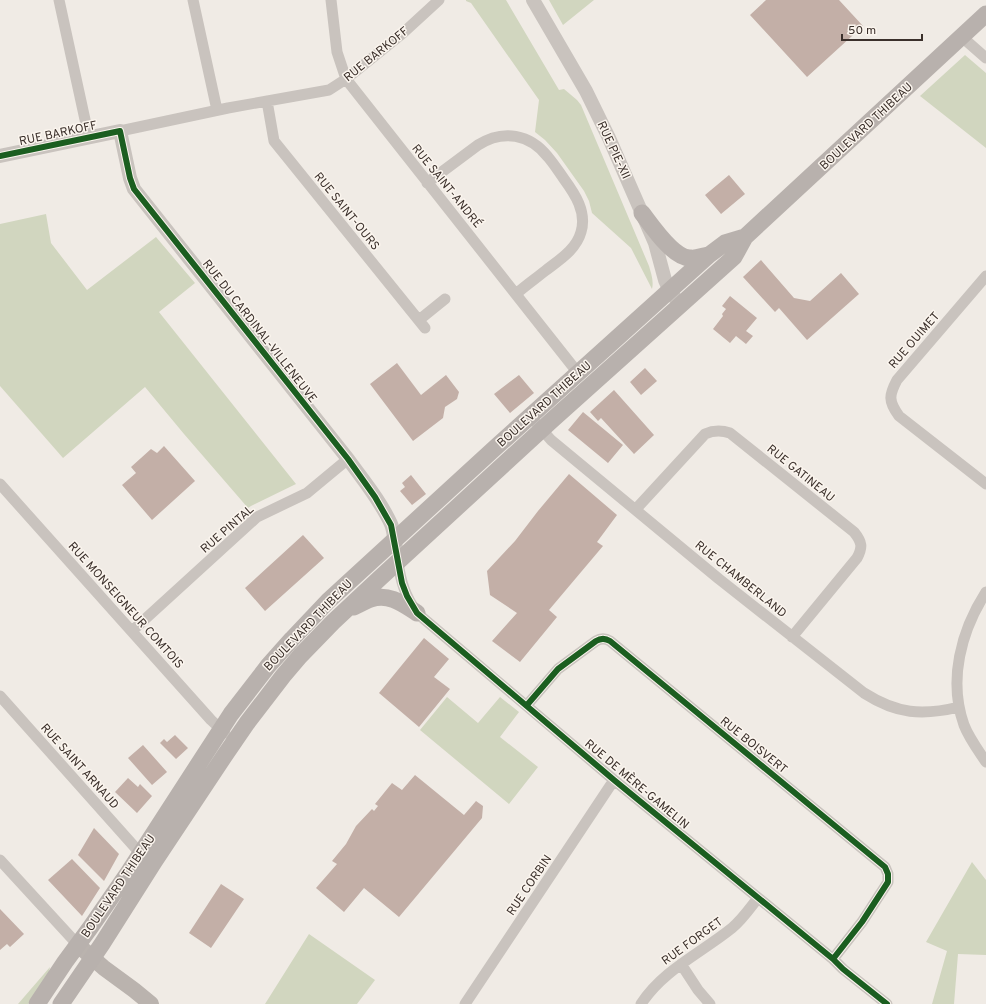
<svg xmlns="http://www.w3.org/2000/svg" width="986" height="1004" viewBox="0 0 986 1004" font-family="Overpass,sans-serif">
  <rect width="100%" height="100%" fill="#f0ebe5"/>
  <!-- green -->
  <path fill="#d1d6bf" d="M466 0H506L559 90 564 89 577 100 581 105 649 266C651 273 654 281 652 289L631 248 592 213 589 201 584 191 557 153 545 140 535 132 539 100 471 3 466 1Z
    M549 0H594L563 25Z
    M965 55 986 73V148L920 96Z
    M46 214 51 243 87 290 156 237 195 283 159 312 296 484 251 506 248 508 184 434 145 387 63 458 0 386V224Z
    M447 697 478 723 500 697 519 712 500 737 538 767 509 804 420 730Z
    M972 862 986 880V955L958 954 954 1004H932L947 951 926 942Z
    M309 934 375 980 357 1004H265Z
    M50 967 48 976 36 994 28 1004H18Z"/>
  <!-- building -->
  <path fill="#c3afa7" d="M766 0H839L863 26 807 77 750 15Z
    M729 175 745 194 721 214 705 195Z
    M761 260 794 298 810 301 841 273 859 294 807 340 779 308 775 312 743 277Z
    M730 296 757 318 746 331 753 336 746 344 736 336 730 343 713 329 723 316 722 314 726 309 722 306Z
    M397 363 421 395 446 375 459 392 457 399 445 407 443 418 413 441 370 384Z
    M645 368 657 381 641 395 630 382Z
    M519 375 534 393 510 413 494 394Z
    M614 390 654 435 634 454 601 418 598 421 590 412Z
    M583 412 623 445 608 463 568 430Z
    M164 446 195 481 152 520 122 485 136 473 131 467 151 449 157 453Z
    M569 474 617 515 597 542 603 546 549 610 557 617 520 662 492 641 517 613 490 595 487 571 515 541 538 511Z
    M411 475 426 494 412 505 400 491 405 487 402 483Z
    M303 535 324 558 265 611 245 588Z
    M424 638 449 659 434 677 450 689 419 727 379 693Z
    M175 735 188 748 176 759 160 743 164 739 167 742Z
    M143 745 167 772 152 785 128 758Z
    M415 775 464 815 476 801 483 806 482 818 399 917 364 888 344 912 316 888 337 864 332 861 346 844 356 826 372 809 374 811 378 806 375 804 392 783 402 790Z
    M128 778 138 787 140 784 152 796 137 813 115 792Z
    M94 828 119 854 104 881 78 855Z
    M72 859 100 888 82 916 48 880Z
    M221 884 244 899 211 948 189 933Z
    M0 909 24 934 10 947 7 944 0 950Z"/>
  <g fill="none" stroke-linecap="round" stroke-linejoin="round">
    <!-- minor -->
    <path stroke="#c9c3be" stroke-width="11" d="M59 0 89 138
      M193 0 217 110
      M331 0 337 52 346 79 578 373
      M962 37 986 58
      M267 101 274 141 425 328
      M120 131 228 108 329 90 346 79 403 33 439 0
      M427 183 478 145C503 129 530 134 548 157 554 164 559 172 564 179 575 194 587 212 581 232 576 250 559 260 545 271 535 279 525 286 516 294
      M986 276 897 380C889 395 888 401 899 416L986 484
      M419 320 445 299
      M537 424 551 440 719 579 864 693C897 714 922 716 959 707
      M0 484 211 720 225 733
      M636 509 705 434C714 430 721 430 730 433L854 532C862 542 863 547 857 558L792 637
      M398 562C401 583 405 595 417 613L614 780 833 959 843 969 887 1004
      M986 592C961 631 948 680 964 725 969 738 978 750 986 762
      M132 631 257 517 307 493 348 459
      M0 696 140 853
      M527 705 558 669 596 641C601 638 605 638 610 641L885 867 888 874V882L862 922 833 959
      M0 860 78 945
      M681 964 698 990 710 1004
      M465 1004 614 780
      M641 1004C663 970 701 953 732 928 742 920 750 908 758 898"/>
    <!-- tertiary -->
    <path stroke="#c9c3be" stroke-width="14" d="M533 0 586 91 609 138 655 243 665 280 670 291 675 298
      M0 156 120 131 130 178 134 189 348 459C363 480 380 500 391 524 394 531 394 540 396 548"/>
    <!-- secondary -->
    <path stroke="#bab3ae" stroke-width="16" d="M78 945 104 968 134 990 151 1004"/>
    <!-- primary -->
    <path stroke="#b8b1ad" stroke-width="17" d="M642 213C652 226 673 258 690 258 696 259 702 256 709 255
      M354 607C360 604 365 601 371 599 389 593 403 604 417 613
      M37 1004 65 962 90 928 128 873 231 714 268 666 292 639 328 601 496 447 709 255 725 243 745 237
      M61 1004 102 944 154 862 225 755 247 723 283 676 300 656 333 622 380 578 551 421 734 257 745 237 986 14"/>
    <defs>
      <path id="cycleway" d="M0 156 120 131 130 178 134 189 348 459 375 497 391 525 402 583 407 596 417 613 614 780 833 959 843 969 887 1004
        M527 705 558 669 596 641C601 638 605 638 610 641L885 867 888 874V882L862 922 833 959"/>
    </defs>
    <!-- cycleway casing -->
    <use href="#cycleway" stroke="#fbf5ee" stroke-width="8"/>
    <!-- cycleway -->
    <use href="#cycleway" stroke="#1b5e20" stroke-width="6"/>
  </g>
  <g text-anchor="middle" stroke-width="3" stroke-linejoin="round" paint-order="stroke">
    <!-- street labels -->
    <g font-size="12" fill="#3b302b" stroke="#fbf5ee">
      <text transform="translate(376 54) rotate(-39)" y="4">RUE BARKOFF</text>
      <text transform="translate(866 126) rotate(-43)" y="4">BOULEVARD THIBEAU</text>
      <text transform="translate(58 133) rotate(-12)" y="4">RUE BARKOFF</text>
      <text transform="translate(614 150) rotate(65)" y="4">RUE PIE-XII</text>
      <text transform="translate(447 186) rotate(51)" y="4">RUE SAINT-ANDRÉ</text>
      <text transform="translate(347 211) rotate(51)" y="4">RUE SAINT-OURS</text>
      <text transform="translate(260 331) rotate(52)" y="4">RUE DU CARDINAL-VILLENEUVE</text>
      <text transform="translate(914 340) rotate(-49)" y="4">RUE OUIMET</text>
      <text transform="translate(544 404) rotate(-42)" y="4">BOULEVARD THIBEAU</text>
      <text transform="translate(801 473) rotate(39)" y="4">RUE GATINEAU</text>
      <text transform="translate(227 529) rotate(-41)" y="4">RUE PINTAL</text>
      <text transform="translate(741 579) rotate(39)" y="4">RUE CHAMBERLAND</text>
      <text transform="translate(126 605) rotate(48)" y="4">RUE MONSEIGNEUR COMTOIS</text>
      <text transform="translate(308 625) rotate(-46)" y="4">BOULEVARD THIBEAU</text>
      <text transform="translate(754 745) rotate(39)" y="4">RUE BOISVERT</text>
      <text transform="translate(80 766) rotate(48)" y="4">RUE SAINT ARNAUD</text>
      <text transform="translate(637 784) rotate(40)" y="4">RUE DE MÈRE-GAMELIN</text>
      <text transform="translate(529 885) rotate(-56)" y="4">RUE CORBIN</text>
      <text transform="translate(118 886) rotate(-56)" y="4">BOULEVARD THIBEAU</text>
      <text transform="translate(692 941) rotate(-36)" y="4">RUE FORGET</text>
    </g>
  </g>
  <!-- scale -->
  <path d="M842 34v6h80v-6" fill="none" stroke="#3b302b" stroke-width="2"/>
  <text x="848" y="34" font-size="12" fill="#3b302b" stroke="#fbf5ee" stroke-width="3" paint-order="stroke">50 m</text>
</svg>
